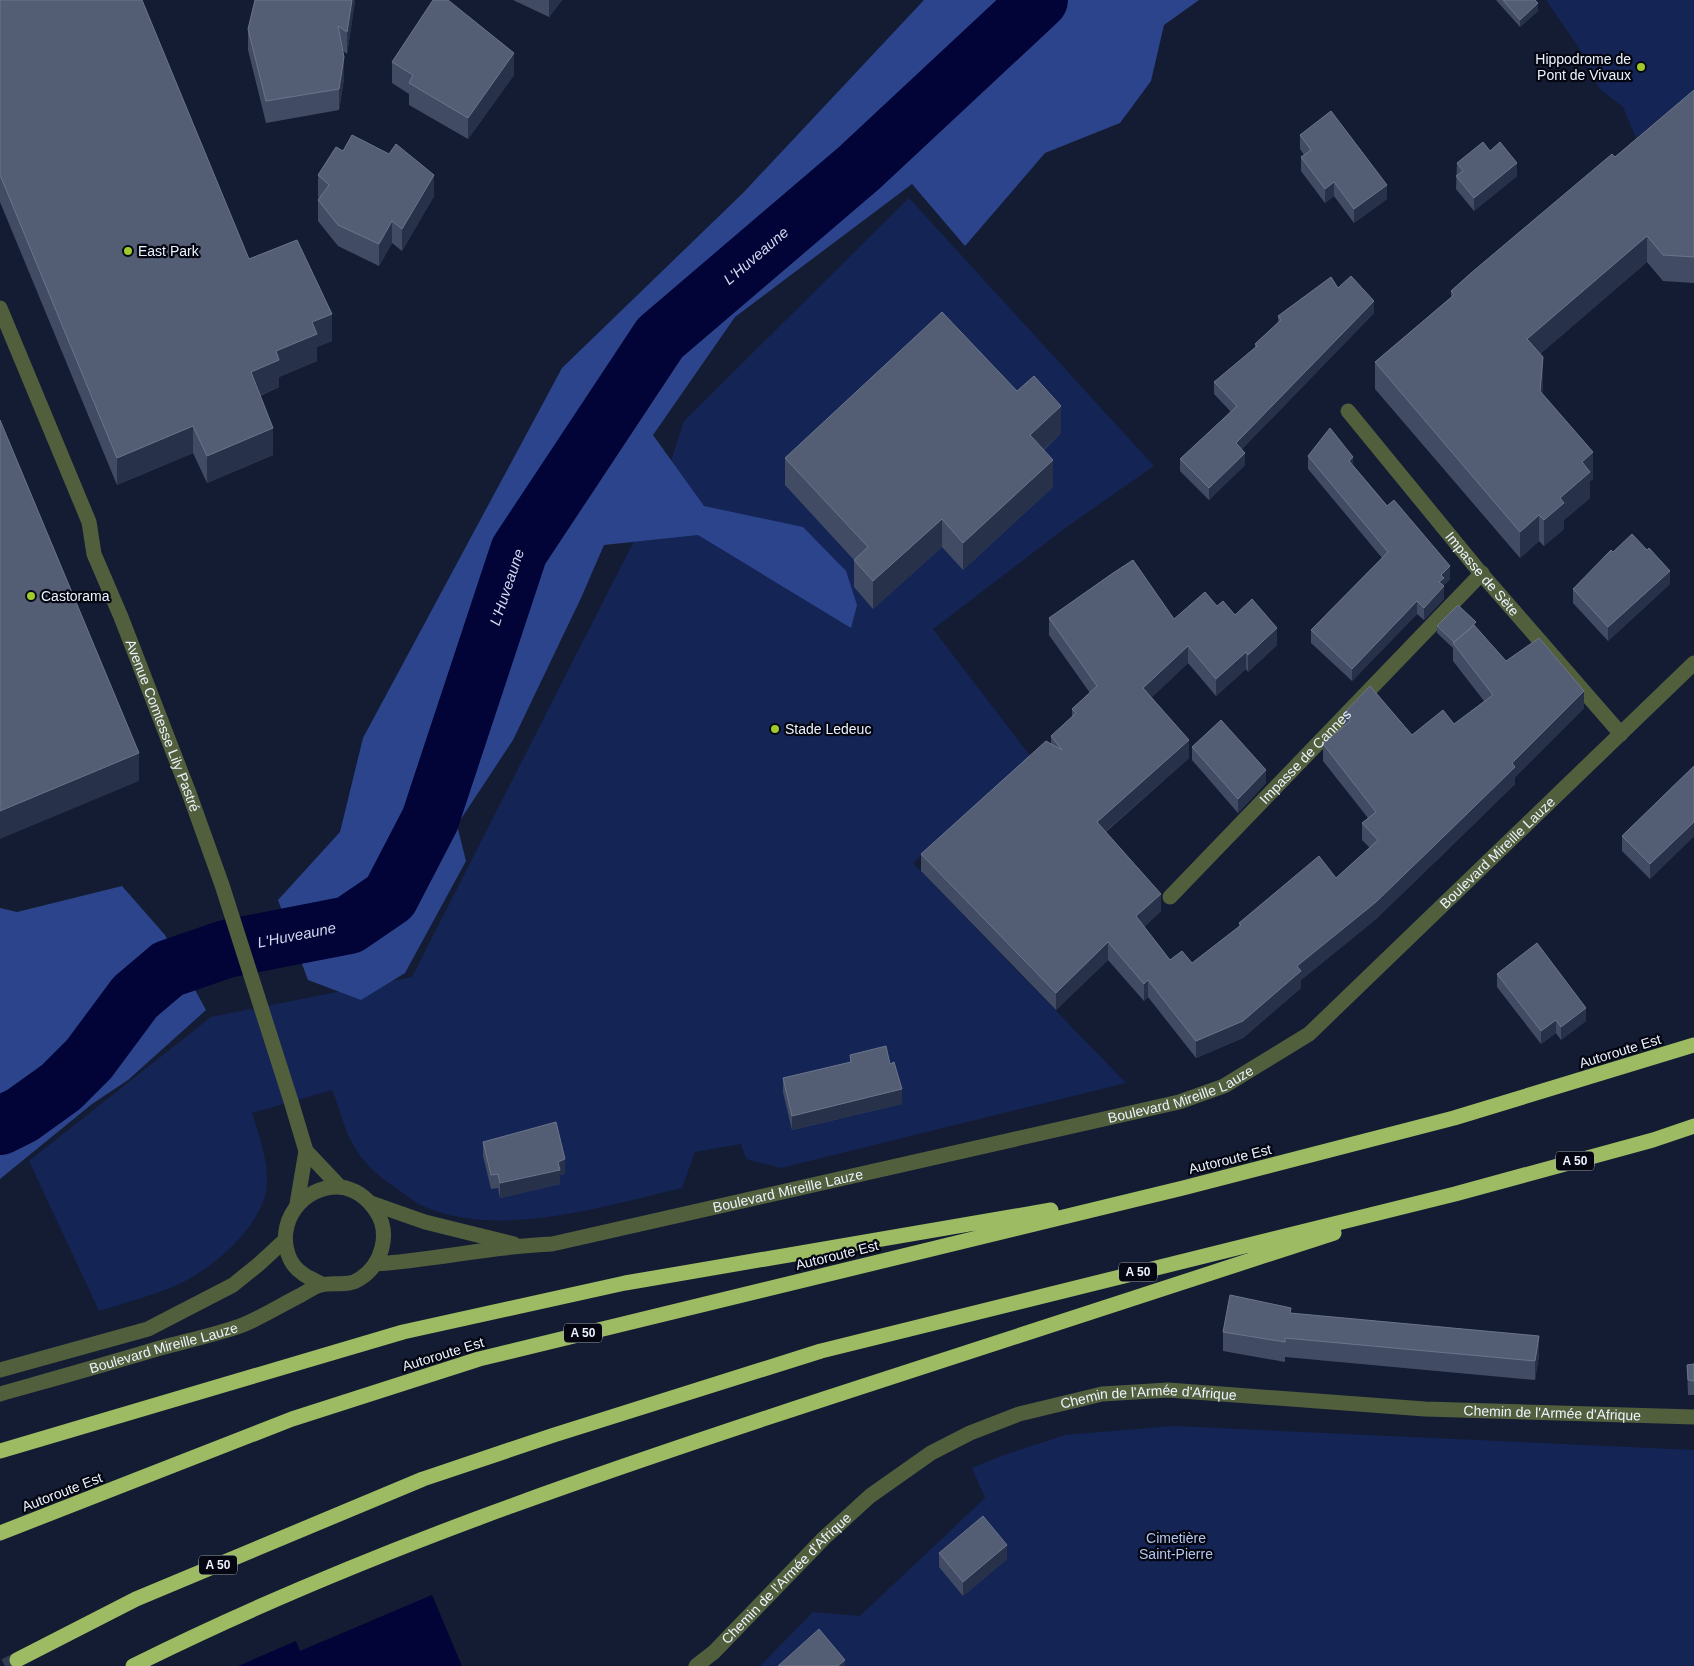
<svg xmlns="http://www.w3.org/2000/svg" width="1694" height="1666" viewBox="0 0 1694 1666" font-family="Helvetica,sans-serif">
  <rect width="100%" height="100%" fill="#141c33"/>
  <!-- green -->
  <path fill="#142455" d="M1546 0H1694V90L1636 138 1623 107 1600 89 1577 45Z
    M909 198 1154 466 1068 526 933 629 1031 757 913 863 1126 1083 781 1168 746 1159 741 1144 695 1152 682 1188C605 1206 501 1239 425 1207 415 1203 405 1194 396 1188 379 1177 364 1164 354 1146 343 1128 340 1108 332 1090L252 1113C260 1138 273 1173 264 1199 252 1235 209 1271 175 1286 151 1296 124 1303 99 1311L29 1161 211 1017 412 977 664 482 684 421Z
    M1174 1426 1694 1450V1666H760L813 1612 860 1616 985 1498 972 1468 1001 1456 1065 1435Z"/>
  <!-- forest -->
  <path fill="#2c448b" d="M924 0H1199L1164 25 1151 81 1120 123 1045 153 965 246 912 184 735 317 653 435 704 506 803 527 846 571 857 605 851 628 698 535 604 545 581 598 513 740 457 825 466 861 405 973 361 1000 308 980 278 900 340 832 363 738 562 368 743 193Z
    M122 886 165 935 206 1010 128 1080 92 1104 0 1179V908L17 912Z"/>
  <!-- water -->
  <path fill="#020336" d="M432 1595 462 1666H238L296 1641 300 1651Z"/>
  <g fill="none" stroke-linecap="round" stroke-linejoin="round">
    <!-- river -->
    <path stroke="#020336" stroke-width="58" id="s1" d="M0 1126 22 1115 61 1087 89 1059 135 997 168 969 226 949 349 925 390 897 430 820 519 551 660 338 859 168 1039 0"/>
    <!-- highway-tunnel -->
    <path stroke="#343c51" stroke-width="15" stroke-dasharray="15 8" stroke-linecap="butt" d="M5 1666 17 1660"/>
    <!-- minor -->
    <g stroke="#525f3d" stroke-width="15">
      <path id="s2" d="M0 308 89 522 94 554 121 617 189 793 222 885 291 1101 306 1151 297 1204"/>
      <path id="s3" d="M1348 411 1479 571 1621 734"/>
      <path id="s4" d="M1170 897 1482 573"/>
      <path d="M306 1151 340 1187"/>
      <path d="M371 1203 425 1222 514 1244"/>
      <path id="s5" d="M375 1264C435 1260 493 1246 552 1244L1179 1102 1224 1086 1309 1034 1694 663"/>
      <path d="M0 1370 148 1329 233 1285 259 1264 285 1240"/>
      <path id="s6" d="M0 1394C53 1379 107 1364 160 1348 186 1341 214 1335 240 1326 261 1318 281 1305 301 1295 307 1292 314 1286 321 1285 335 1281 347 1288 361 1278 382 1264 391 1233 376 1211 368 1199 356 1189 340 1187 302 1185 274 1224 290 1259 296 1272 309 1278 322 1284"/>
      <path id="s7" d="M696 1666 714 1652 824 1538 870 1496 931 1453 970 1433 1019 1414 1102 1394 1168 1390 1425 1409 1694 1417"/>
    </g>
    <!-- highway -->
    <path stroke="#9dbb62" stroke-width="15" d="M0 1451 403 1332 625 1283 1051 1210
      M0 1533 292 1419 479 1359 1183 1188 1454 1118 1694 1045
      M17 1660 136 1599 423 1479 554 1435 821 1351 1455 1194 1653 1140 1694 1126
      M133 1666C355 1555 592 1475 827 1398 996 1343 1165 1288 1334 1233"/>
  </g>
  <!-- wall -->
  <path fill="#414c64" d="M0 0 249 259 332 341 317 347V361L279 377V387L260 396 273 455 207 483 193 453 117 485 0 202Z
    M355 0 347 54 342 50 344 79 339 110 266 123 248 50V29Z
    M513 0H562L549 17Z
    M1496 0H1535L1538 11 1520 27Z
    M392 62 514 75 468 139 409 105V94L392 83Z
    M1694 90V283L1663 281 1647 262 1540 354 1543 384 1542 393 1593 479 1590 481V498L1564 520V529L1544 546 1539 541 1520 558 1375 389V362L1451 297V291L1615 157Z
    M1300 135 1387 199 1354 223 1334 196 1325 203 1301 171V157L1304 155 1300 149Z
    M343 151 434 196 402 251 392 243 379 266 338 246 318 221V200L319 198 318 197V175Z
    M1490 151 1517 176 1474 211 1456 189 1457 163Z
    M1338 288 1374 313 1241 450 1245 465 1209 500 1180 471V459L1231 412 1214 394V382L1255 348V344L1278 322V316Z
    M1017 391 1061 433 1044 450 1053 487 963 570 942 547 873 609 854 587V560L785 485V458Z
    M1308 456 1353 465 1450 579 1444 585V599L1424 620 1417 614 1352 681 1311 643V630L1382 558 1308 469Z
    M1613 552 1670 584 1608 641 1573 603V589Z
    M1217 606 1235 615 1277 645 1248 672 1246 669 1216 696 1188 663 1151 698 1189 758 1106 832 1161 911 1144 927 1170 960 1192 963 1239 927V923L1336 878 1370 848 1362 840V823L1368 818 1323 761V744L1344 727V713L1412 735 1454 724 1484 701 1453 661V648L1437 633V626L1476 628 1506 661 1584 708 1515 777V784L1437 860 1376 919 1301 980V988L1243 1038 1196 1058 1148 997 1144 1001 1108 960 1056 1010 921 871V854L1051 744V736L1072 717V709L1090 693 1049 635V618L1174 619Z
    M1192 747 1266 783 1238 813 1192 760Z
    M1694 766V836L1650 879 1622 851V836Z
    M1497 974 1586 1021 1561 1040 1556 1033 1541 1044 1497 987Z
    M850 1055 902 1104 792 1130 783 1092V1078L850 1062Z
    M483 1142 565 1174 560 1175V1184L500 1198 498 1188 491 1189 483 1156Z
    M1291 1313 1539 1355 1535 1380 1285 1357V1362L1223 1351V1332Z
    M1694 1364V1395H1688L1687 1365Z
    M939 1553 1007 1559 963 1596 939 1567Z"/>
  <!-- shaded-wall -->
  <path fill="#273149" d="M352 0H355V3L347 54V32Z
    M549 0H562L549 17Z
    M1538 3V11L1520 27V20Z
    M514 53V75L468 139V118Z
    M344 57V79L339 110V89Z
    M1517 163V176L1474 211V198Z
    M434 175V196L402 251V229Z
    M1334 182V196L1325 203V189Z
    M1387 185V199L1354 223V209Z
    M392 221V243L379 266V244Z
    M1647 236V262L1527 365V339Z
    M1374 301V313L1236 455V443Z
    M332 314V341L317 347V361L279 377V387L251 399V372L312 322Z
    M1543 357V384L1540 417V391Z
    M1061 406V433L1030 462V435Z
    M193 426V453L117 485V458Z
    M273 428V455L207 483V456Z
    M1593 452V479L1590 481V498L1564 520V529L1544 546V520L1560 498 1582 462Z
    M1245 453V465L1209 500V488Z
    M1353 457V469L1349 461Z
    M1053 460V487L963 570V543Z
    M1539 515V541L1520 558V532Z
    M942 519V547L873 609V581Z
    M1450 566V579L1444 585V599L1424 620V608L1439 582 1441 575Z
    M1670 571V584L1608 641V627Z
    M1417 601V614L1352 681V669Z
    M1277 628V645L1248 672V655Z
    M1188 646V663L1143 706V688Z
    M1246 652V669L1216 696V679Z
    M1584 691V708L1515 777V784L1376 919 1301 980V988L1243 1038 1196 1058V1041L1512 763Z
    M1189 740V758L1097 839V822Z
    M139 753V781L0 839V811Z
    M1266 770V783L1238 813V799Z
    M1694 822V836L1650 879V864Z
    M1161 894V911L1136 934V916Z
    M1108 942V960L1056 1010V993Z
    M1148 980V997L1144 1001V984Z
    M1586 1008V1021L1561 1040V1027Z
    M1556 1020V1033L1541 1044V1031Z
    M902 1089V1104L792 1130V1116Z
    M565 1159V1174L560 1175V1184L500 1198V1183Z
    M1539 1336V1355L1535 1380V1361Z
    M1007 1545V1559L963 1596V1582Z
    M845 1660V1666H838Z"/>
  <!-- building -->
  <path fill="#535d74" stroke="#6b758a" d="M0 0H142L249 259 297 240 332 314 312 322 317 334 276 351 279 360 251 372 273 428 207 456 193 426 117 458 0 175Z
    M255 0H352L347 32 338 26 344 57 339 89 266 101 248 29Z
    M433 0H448L514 53 468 118 409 83 413 75 392 62Z
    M1503 0H1535L1538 3 1520 20Z
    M1694 90V257L1663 255 1647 236 1527 339 1543 357 1540 391 1593 452 1582 462 1590 472 1560 498 1564 503 1544 520 1539 515 1520 532 1375 362 1454 295 1451 291 1471 273 1612 154 1615 157Z
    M1331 111 1387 185 1354 209 1334 182 1325 189 1301 157 1311 150 1300 135Z
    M352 135 389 154 396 144 434 175 402 229 392 221 379 244 338 225 318 200 329 185 318 175 336 147 343 151Z
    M1483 142 1490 151 1500 142 1517 163 1474 198 1456 176 1463 171 1457 163Z
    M1351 276 1374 301 1236 443 1245 453 1209 488 1180 459 1237 406 1214 382 1257 346 1255 344 1281 320 1278 316 1331 277 1338 288Z
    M942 312 1017 391 1034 376 1061 406 1030 435 1053 460 963 543 942 519 873 581 854 560 868 547 785 458Z
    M0 420 139 753 0 811Z
    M1330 428 1353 457 1349 461 1387 506 1394 500 1450 566 1441 575 1444 578 1439 582 1444 586 1424 608 1417 601 1352 669 1311 630 1388 552 1308 456Z
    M1632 534 1647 550 1649 548 1670 571 1608 627 1573 589 1611 550 1613 552Z
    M1133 560 1174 619 1205 592 1217 606 1223 601 1235 615 1252 599 1277 628 1248 655 1246 652 1216 679 1188 646 1143 688 1189 740 1097 822 1161 894 1136 916 1170 960 1182 951 1192 963 1241 925 1239 923 1319 856 1336 878 1378 840 1362 823 1376 812 1323 744 1350 721 1344 713 1370 686 1412 735 1443 710 1454 724 1493 695 1453 643 1474 625 1506 661 1539 638 1584 691 1512 763 1515 767 1437 843 1376 902 1297 966 1301 971 1243 1021 1196 1041 1148 980 1144 984 1108 942 1056 993 921 854 1046 741 1062 750 1051 736 1076 713 1072 709 1097 686 1049 618 1113 573Z
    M1458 605 1476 622 1470 629 1454 642 1437 626Z
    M1221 720 1266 770 1238 799 1192 747Z
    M1694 766V822L1650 864 1622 836Z
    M1537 943 1586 1008 1561 1027 1556 1020 1541 1031 1497 974Z
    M886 1046 890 1064 894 1062 902 1089 792 1116 783 1078 851 1062 850 1055Z
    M556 1122 565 1159 558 1162 560 1170 500 1183 498 1174 491 1175 483 1142Z
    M1230 1295 1291 1308 1290 1313 1539 1336 1535 1361 1285 1338V1342L1223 1332Z
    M1694 1364V1381L1688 1380 1687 1365Z
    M983 1516 1007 1545 963 1582 939 1553Z
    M819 1629 845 1660 838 1666H778Z"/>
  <!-- markers -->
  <g fill="#9eca2e" stroke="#040711" stroke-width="2">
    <circle cx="1641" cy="67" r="5"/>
    <circle cx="128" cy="251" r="5"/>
    <circle cx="31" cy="596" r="5"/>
    <circle cx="775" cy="729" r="5"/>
  </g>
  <g text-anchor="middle" stroke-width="4.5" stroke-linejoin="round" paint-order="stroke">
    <!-- shield labels -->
    <g fill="#040711" stroke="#a6acb7" stroke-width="1">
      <rect x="1556" y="1151.5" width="38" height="19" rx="4"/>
      <rect x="1119" y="1262.5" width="38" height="19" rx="4"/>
      <rect x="564" y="1323.5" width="38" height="19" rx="4"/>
      <rect x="199" y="1555.5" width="38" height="19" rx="4"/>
    </g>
    <g font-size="12" font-weight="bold" fill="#ecf2fe">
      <text x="1575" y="1165">A 50</text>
      <text x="1138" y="1276">A 50</text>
      <text x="583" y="1337">A 50</text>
      <text x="218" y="1569">A 50</text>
    </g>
    <!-- poi labels -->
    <g font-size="14" fill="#ecf2fe" stroke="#040711" text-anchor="start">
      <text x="1631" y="64" text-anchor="end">Hippodrome de<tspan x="1631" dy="16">Pont de Vivaux</tspan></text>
      <text x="138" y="256">East Park</text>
      <text x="41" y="601">Castorama</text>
      <text x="785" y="734">Stade Ledeuc</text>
    </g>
    <!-- street labels -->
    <g font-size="14" fill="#ecf2fe" stroke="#040711">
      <text dy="5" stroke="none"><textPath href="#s3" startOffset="211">Impasse de Sète</textPath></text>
      <text dy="5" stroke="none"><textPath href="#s2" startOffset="449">Avenue Comtesse Lily Pastré</textPath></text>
      <text dy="5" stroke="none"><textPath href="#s4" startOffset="195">Impasse de Cannes</textPath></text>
      <text dy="5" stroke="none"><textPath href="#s5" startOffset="1230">Boulevard Mireille Lauze</textPath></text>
      <text transform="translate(1620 1051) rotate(-17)" y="5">Autoroute Est</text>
      <text dy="5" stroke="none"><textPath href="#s5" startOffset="825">Boulevard Mireille Lauze</textPath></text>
      <text transform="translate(1230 1159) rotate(-14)" y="5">Autoroute Est</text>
      <text dy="5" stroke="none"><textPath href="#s5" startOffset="420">Boulevard Mireille Lauze</textPath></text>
      <text transform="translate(837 1255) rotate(-14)" y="5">Autoroute Est</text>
      <text dy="5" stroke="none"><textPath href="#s6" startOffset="170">Boulevard Mireille Lauze</textPath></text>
      <text transform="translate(443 1354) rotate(-17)" y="5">Autoroute Est</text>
      <text dy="5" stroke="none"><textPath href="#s7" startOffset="546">Chemin de l'Armée d'Afrique</textPath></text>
      <text dy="5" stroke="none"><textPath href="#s7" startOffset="951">Chemin de l'Armée d'Afrique</textPath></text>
      <text transform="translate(62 1492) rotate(-21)" y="5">Autoroute Est</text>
      <text dy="5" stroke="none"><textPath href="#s7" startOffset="126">Chemin de l'Armée d'Afrique</textPath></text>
    </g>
    <!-- park labels -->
    <g font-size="14" fill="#b5c6ef" stroke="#040711">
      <text x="1176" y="1543">Cimetière<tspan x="1176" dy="16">Saint-Pierre</tspan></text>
    </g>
    <!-- water labels -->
    <g font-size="15" font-style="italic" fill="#cfd8ed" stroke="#040711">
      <text dy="5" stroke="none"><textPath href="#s1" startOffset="1221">L'Huveaune</textPath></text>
      <text dy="5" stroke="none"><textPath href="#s1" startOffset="801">L'Huveaune</textPath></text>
      <text dy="5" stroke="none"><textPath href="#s1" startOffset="366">L'Huveaune</textPath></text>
    </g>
  </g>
</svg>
